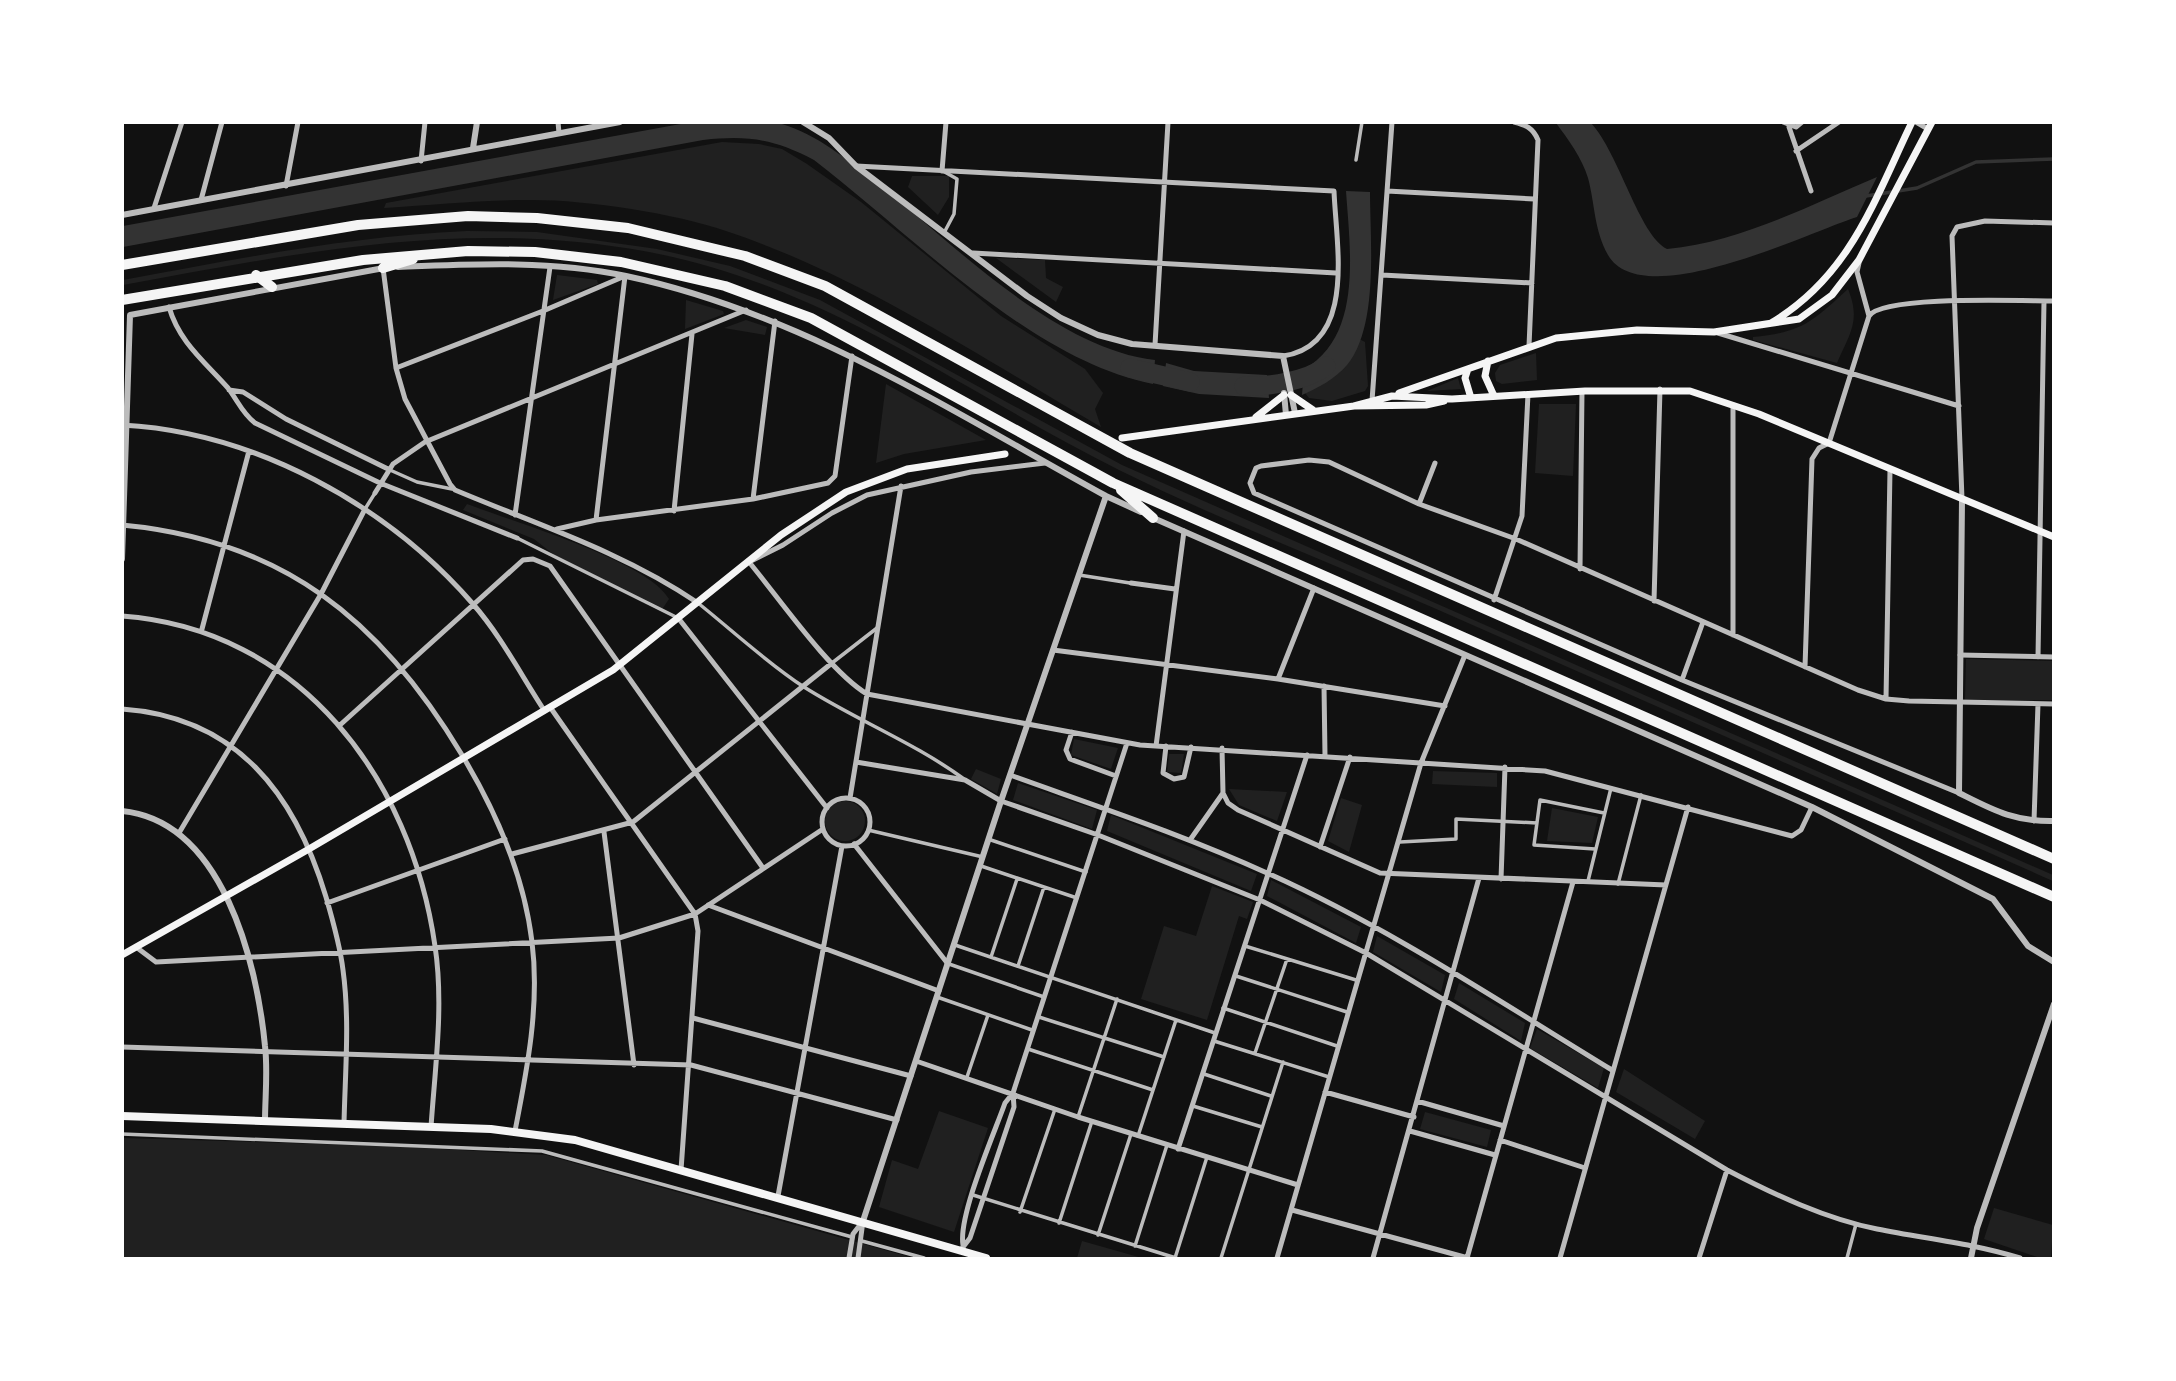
<svg xmlns="http://www.w3.org/2000/svg" width="2176" height="1381" viewBox="0 0 2176 1381" font-family="Rubik,sans-serif">
  <rect width="100%" height="100%" fill="#111"/>
  <!-- green -->
  <path fill="#202020" d="M722 142 759 144 782 149 807 164 861 202 1001 316 1085 369 1103 393 1095 409 1101 427C980 357 859 275 726 231 674 213 582 199 527 200 480 200 432 205 384 208L386 203Z
    M912 176H949V197L938 215 908 187Z
    M467 231 537 232 657 249 730 266 820 300 1122 465 2053 875V881C1847 790 1640 699 1434 608 1329 562 1222 521 1119 470 963 392 825 285 649 252 464 218 304 252 123 285V280C237 259 351 236 467 231Z
    M996 258 1045 260 1046 278 1063 287 1056 302Z
    M557 275 597 280 598 284 553 300Z
    M1848 289C1861 321 1850 333 1837 363L1753 340V337C1803 332 1812 322 1848 289Z
    M686 300 723 311 724 314 685 329Z
    M746 320 767 327 765 335 724 328Z
    M1359 339 1365 342 1368 386 1365 391 1332 401 1309 398 1305 393C1327 382 1351 363 1359 339Z
    M1536 353 1537 380 1502 384 1496 381 1495 373 1500 365Z
    M1458 378 1461 389 1427 391Z
    M886 384 986 440 904 454 876 463Z
    M1539 404H1576L1573 476 1535 473Z
    M467 504C511 521 648 561 669 599L661 611 558 558 534 539 463 510Z
    M1966 659 2053 661V700H1965Z
    M1074 739 1118 748 1111 769 1071 755Z
    M1169 754H1184L1181 773 1167 772Z
    M976 769 1001 779 997 794 971 779Z
    M1433 771 1497 773V787L1432 784Z
    M1018 783 1097 810 1092 829 1013 800Z
    M1229 789 1287 792 1277 821 1239 805Z
    M1341 798 1362 805 1349 852 1328 841Z
    M825 821a20 20 0 1 1 40 0a20 20 0 1 1-40 0Z
    M1552 808 1598 817 1592 843 1547 841Z
    M1111 815 1257 874 1251 891 1107 831Z
    M1271 880 1361 927 1356 943 1267 896Z
    M1212 886 1253 902 1247 919 1239 916 1207 1020 1141 999 1164 926 1196 936Z
    M1377 936 1445 975 1441 992 1373 952Z
    M1459 983 1525 1023 1521 1041 1454 999Z
    M1537 1029 1604 1068 1598 1088 1530 1048Z
    M1624 1069 1705 1121 1695 1139 1616 1092Z
    M939 1111 988 1128 954 1232 879 1207 892 1160 918 1169Z
    M1425 1112 1491 1130 1487 1147 1420 1129Z
    M123 1138 389 1146 546 1155 913 1258H123Z
    M1994 1208 2053 1225 2051 1258H2040L1984 1239Z
    M1082 1241 1142 1258H1077Z"/>
  <!-- water -->
  <path fill="#333" d="M686 123C707 121 763 118 782 124 818 135 846 159 876 182 954 244 1054 348 1155 360L1153 384C1031 360 912 235 814 160 774 139 748 135 703 140L123 247V226Z
    M1556 123H1591C1619 153 1639 235 1667 249 1741 242 1810 205 1877 177L1857 217C1807 233 1642 314 1608 255 1594 230 1595 204 1588 178 1582 158 1568 139 1556 123Z
    M1346 191 1370 192C1370 240 1379 326 1347 365 1335 379 1318 388 1302 395L1304 369C1363 336 1350 250 1346 191Z
    M1166 363 1194 371 1267 375 1269 398 1199 394 1163 386Z"/>
  <g fill="none" stroke-linecap="round" stroke-linejoin="round">
    <!-- stream -->
    <path stroke="#333" stroke-width="3.5" d="M1866 196 1917 188 1976 162 2054 159"/>
    <!-- river -->
    <path stroke="#333" stroke-width="19" d="M1130 368 1190 382
      M1244 386C1267 387 1308 381 1326 366"/>
    <!-- pedestrian -->
    <path stroke="#bcbcbc" stroke-width="3.5" d="M1356 160 1362 122
      M943 171 957 179 954 214 945 231
      M390 470 417 482 452 489
      M365 509 375 493
      M517 538 678 618
      M1079 575 1130 583
      M698 603C733 631 767 663 804 687 856 720 915 743 964 779
      M832 663 877 628
      M868 830 983 857
      M988 839 1086 872
      M1400 842 1456 839V819L1537 823
      M1595 849 1534 845 1540 800 1604 813
      M981 866 1077 898
      M1588 881 1611 788
      M1618 884 1641 795
      M955 945 1215 1033
      M1245 946 1356 980
      M991 957 1017 879
      M949 964 1044 997
      M1018 966 1044 887
      M1236 976 1347 1012
      M937 997 1032 1030
      M1223 1008 1337 1046
      M1039 1017 1164 1057
      M1214 1041 1329 1077
      M1028 1049 1153 1090
      M1255 1053 1287 959
      M1204 1074 1271 1096
      M967 1077 988 1015
      M1193 1106 1262 1127
      M1078 1117 1117 999
      M122 1134 542 1151 852 1237
      M1138 1136 1176 1020
      M973 1195 1176 1258
      M1020 1212 1055 1109
      M1059 1223 1092 1121
      M1098 1235 1131 1134
      M862 1241 924 1258
      M1135 1246 1167 1145
      M1175 1258 1207 1157
      M1221 1258 1283 1062
      M1847 1258 1856 1224"/>
    <!-- minor -->
    <path stroke="#bcbcbc" stroke-width="5" d="M558 122 559 133
      M1514 122C1526 125 1533 128 1538 140L1529 346
      M1783 122 1796 127 1802 122
      M1916 122 1928 129
      M1789 127 1811 191
      M1796 151 1839 122
      M421 161 425 122
      M856 166 1334 191C1336 245 1357 345 1283 356
      M942 171 946 122
      M286 186 298 122
      M1387 191 1534 199
      M201 200 222 122
      M154 208 182 122
      M973 253 1336 273
      M383 268 396 368 405 399 450 484 455 490C538 525 623 552 698 603
      M1382 275 1532 283
      M169 307C179 342 205 362 228 388 238 401 242 413 255 423L380 483 517 538
      M1869 316C1883 295 2023 301 2054 301
      M1718 333 1959 406
      M1155 345 1168 122
      M396 368 543 311 625 276
      M229 390 243 392 286 419 388 469
      M1372 401 1392 122
      M1733 405V635
      M122 425C255 432 387 505 473 604 501 636 521 675 544 710
      M1045 463 971 472 867 495 832 513 783 545 749 562C779 598 829 671 867 694L1140 745 1545 771 1792 836 1801 830 1812 807
      M375 493 393 464 425 442 746 310
      M753 499 775 321
      M1962 499 1952 236 1957 227 1985 221 2054 223
      M1419 504 1435 463
      M674 511 692 334
      M515 515 550 267
      M596 520 625 276
      M122 525C283 540 381 620 462 755 497 813 524 875 532 942 540 1005 527 1070 515 1131
      M557 529 596 520 753 499 828 483 835 476 852 356
      M1580 569 1582 391
      M1131 583 1175 589
      M1494 600 1522 516 1528 394
      M1654 601 1660 389
      M122 616C300 629 411 778 435 946 444 1005 435 1068 431 1127
      M679 619 827 808
      M202 629 249 451
      M1053 650 1278 679 1445 706
      M1960 655 2054 657
      M2038 657 2044 301
      M1805 667 1812 459 1819 448 1829 443 1869 316 1857 272 1859 263
      M1278 679 1314 588
      M1682 680 1703 622
      M1324 686 1325 756
      M1886 699 1890 470
      M550 707 695 914 698 931 681 1170
      M122 709C237 717 295 794 326 897 333 921 340 945 343 970 350 1021 345 1073 344 1124
      M340 725 523 560 533 559 550 566 763 868
      M1072 732 1066 750 1070 759 1116 776
      M1156 746 1184 531
      M1166 746 1163 773 1174 779 1184 777 1191 747
      M1222 748 1223 793
      M856 762 965 780 1001 801 1098 835 1260 900 1366 953 1727 1170C1773 1194 1826 1219 1877 1229 1927 1239 1971 1243 2020 1258
      M1010 775C1096 806 1184 835 1267 873 1388 927 1500 1002 1612 1070
      M1959 793 1682 680 1254 493 1250 483 1256 468 1261 466 1309 460 1329 462 1419 504 1516 539 1858 690 1886 699 1909 701 2054 704
      M850 798 901 486
      M822 822a24 24 0 1 1 48 0a24 24 0 1 1-48 0Z
      M2034 821 2038 704
      M604 832 634 1065
      M179 833 321 594 365 509
      M1190 840 1223 793 1228 803 1238 810 1380 873 1666 885
      M854 844 948 964
      M1320 847 1350 757
      M512 854 633 822 832 663
      M1501 879 1505 767
      M327 903 505 839
      M708 905 939 991
      M136 947 156 962 619 938 695 914 823 829
      M693 1018 911 1076
      M122 1047 691 1065 897 1120
      M916 1061 1078 1117 1298 1185
      M1325 1092 1414 1117
      M1417 1101 1504 1126
      M1410 1131 1495 1155
      M1500 1140 1585 1168
      M1178 1149 1307 755
      M778 1196 842 846
      M1292 1210 1468 1258
      M963 1245C958 1216 994 1134 1005 1103L1013 1093
      M960 1251 970 1238 1014 1107 1013 1093 1127 743
      M849 1258 853 1234 863 1221
      M858 1258 863 1221
      M1277 1258 1421 763 1465 655
      M1373 1258 1479 878
      M1467 1258 1573 882
      M1560 1258 1688 807
      M1699 1258 1727 1170"/>
    <!-- tertiary -->
    <path stroke="#bcbcbc" stroke-width="6" d="M803 122 829 138 856 166 1027 296 1061 318 1098 335 1132 344 1283 356 1295 413
      M473 148 477 122
      M122 215 620 122
      M398 267C473 264 551 260 626 276 801 313 951 411 1106 496L1141 512
      M1284 393 1286 415
      M1962 500 1959 793C1993 810 2014 822 2054 821
      M1151 517 1812 807 1993 899 2028 946 2054 962
      M122 559 130 315 384 268
      M122 811C223 821 257 963 265 1046 268 1071 265 1097 265 1122
      M863 1221 1001 801 1106 496
      M1971 1258 1977 1228 2054 1004"/>
    <!-- secondary -->
    <path stroke="#f5f5f5" stroke-width="7" d="M1771 323C1850 276 1874 201 1912 122
      M1488 361 1485 376 1494 396
      M1468 369 1465 378 1471 398
      M1399 393 1556 338 1637 330 1714 332 1799 319 1832 295 1859 260 1932 122
      M1291 395 1313 410
      M1354 406 1392 396 1452 399 1585 391H1690L1759 414 2054 537
      M1256 417 1284 395
      M1122 438 1354 406 1426 405 1444 401
      M122 955 309 849 613 670 781 535 846 492 907 469 1005 454"/>
    <!-- primary -->
    <path stroke="#f5f5f5" stroke-width="8" d="M122 1116 491 1129 575 1140 986 1258"/>
    <!-- motorway -->
    <path stroke="#f5f5f5" stroke-width="10" d="M122 265 358 225 468 216 537 218 628 228 745 256 825 286 1130 453 2054 859
      M383 268 413 259
      M256 275 272 287
      M122 300 363 260 468 251 535 252 621 262 725 286 811 318 1113 483 2054 897
      M1121 490 1153 518"/>
  </g>
  <!-- border -->
  <rect width="2176" height="1381" fill="none" stroke="#ffffff" stroke-width="248"/>
</svg>
